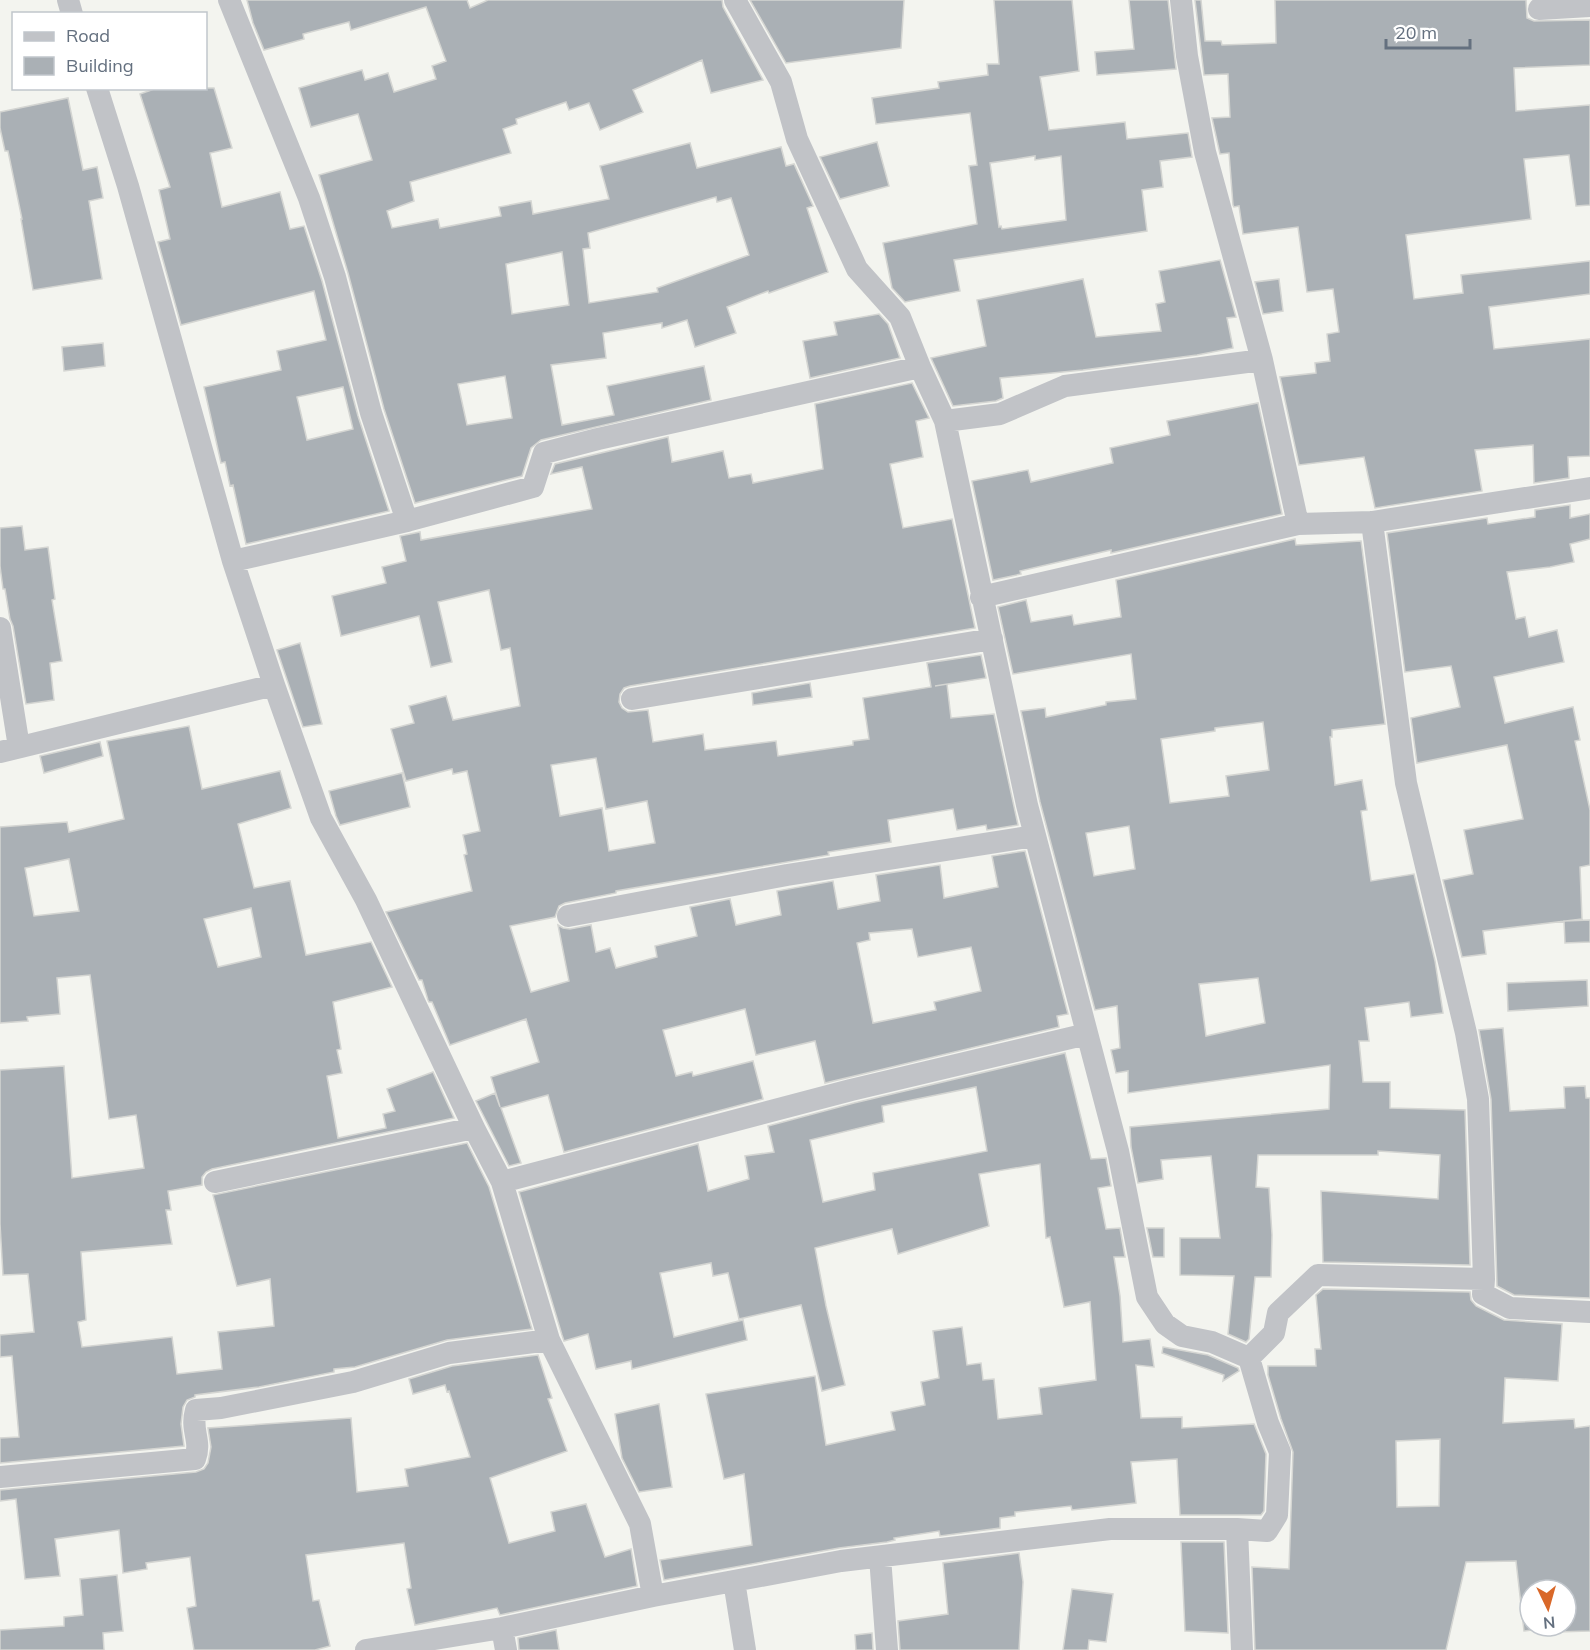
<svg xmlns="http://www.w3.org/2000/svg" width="1590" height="1650" viewBox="0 0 1590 1650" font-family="Mulish,sans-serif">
  <rect width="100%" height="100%" fill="#f3f4ef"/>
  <!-- building -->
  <path fill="#aab0b5" stroke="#d4d5d2" stroke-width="1.5" fill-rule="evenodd" d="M247 0H467L470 8 488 0H722L723 7 763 80 711 93 702 60 633 90 643 112 600 130 589 103 569 110 566 102 516 119 517 124 503 129 511 153 410 182 414 201 387 211 392 228 438 219 440 228 501 216 499 207 531 201 533 214 609 199 600 166 690 143 697 168 781 147 786 166 794 164 813 206 807 208 828 272 769 293 768 291 727 307 736 333 695 347 687 320 662 328V323L603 333 606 358 551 365 562 425 614 415 607 386 704 366 711 400 541 440 531 448 522 476 415 503 384 409 348 273 319 175 372 160 358 114 311 127 299 88 362 70 365 80 388 73 394 92 436 79 432 66 446 61 426 7 351 30 349 22 303 34 304 39 264 50 253 23ZM716 197 717 202 731 198 749 255 657 288 658 292 589 303 583 249 590 248 588 233ZM562 252 569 305 512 314 506 264ZM505 376 512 418 467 425 458 384Z
    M750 0H904L901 48 786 63Z
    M994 0H1072L1079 71 1040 77 1049 130 1125 122 1127 139 1188 133 1192 157 1160 161 1163 187 1142 190 1147 231 954 260 960 291 905 302 892 288 883 243 977 224 969 166 977 165 970 113 876 124 872 98 939 88 938 82 988 75 987 64H999ZM1035 156V160L1061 156 1066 220 1002 229 1001 226 999 227 990 163Z
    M1129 0H1168L1176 69 1097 75 1095 52 1134 49Z
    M1195 0H1201L1205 41H1221L1222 45 1276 43 1275 0H1526L1527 18 1534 21 1590 20V65L1514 68 1516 111 1590 105V205L1576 206 1569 155 1524 159 1531 219 1406 235 1414 299 1463 293 1461 275 1590 261V294L1489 307 1494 349 1590 339V456L1568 457 1569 478 1534 483 1533 445 1475 450 1482 491 1375 508 1364 457 1299 465 1280 377 1316 373 1315 363 1330 361 1327 334 1339 332 1333 289 1307 292 1298 227 1243 234 1239 206 1234 207 1233 205 1229 153 1220 154 1212 118 1230 117 1228 74 1204 75Z
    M157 88H214L232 148 210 153 222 207 280 192 290 229 304 226 322 281 358 416 389 511 246 544 233 485 230 486 225 462 221 463 204 387 281 370 277 351 326 340 314 291 181 325 158 242 170 239 159 190 170 187 140 94ZM343 387 353 429 307 440 297 397Z
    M68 98 83 170 97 167 103 198 89 201 102 279 33 290 21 219H22L8 151H5L0 128V112Z
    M877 142 889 186 840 199 820 157Z
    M1220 260 1236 317 1227 318 1233 348 1197 355 1083 370 1000 378 1003 398 996 401 953 406 931 358 986 346 977 300 1083 279 1096 337 1161 331 1156 304 1165 302 1159 271Z
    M1279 279 1283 311 1263 314 1255 282Z
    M879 314 888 324 900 358 810 378 803 341 837 335 834 322Z
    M103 343 105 366 64 371 62 347Z
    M912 383 929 418 916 421 923 457 890 464 903 528 952 519 975 628 630 686 624 688 620 694 619 702 622 708 628 712 648 710 653 742 703 734 705 750 776 741 778 756 853 745V741L869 739 863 698 931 687 927 663 981 655 986 678 935 686 947 684 951 718 994 714 1018 825 987 830 986 825 957 830 953 809 888 820 891 842 828 852 829 855 616 891V893L565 903 559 906 555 917 510 926 531 992 569 981 558 925 563 928 570 929 591 925 596 952 610 948 616 968 657 957 655 946 697 936 690 907 730 899 736 925 781 915 777 891 833 881 838 909 880 901 876 875 940 865 944 898 998 887 992 856 1025 851 1068 1014 1057 1016 1059 1027 825 1083 815 1041 756 1055 745 1009 663 1030 676 1076 692 1072 693 1076 753 1061 763 1099 564 1152 548 1095 501 1108 521 1163 509 1166 476 1101 495 1093 500 1107 491 1077 539 1062 526 1019 450 1045 432 1002H429L428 1000 422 980H419L386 912 472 891 464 855 467 854 463 835 480 831 467 771 453 774 452 769 406 781 391 729 414 723 409 706 446 696 453 720 520 706 510 648 501 650 489 590 438 602 452 662 431 667 419 616 341 636 332 596 386 583 382 567 406 561 400 536 420 532 421 540 592 509 582 467 551 474 555 464 668 437 672 462 723 451 729 478 751 474 753 483 823 469 815 404ZM596 758 606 809 647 801 655 843 609 851 602 808 560 816 551 765ZM912 929 918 957 971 947 981 991 934 1002 936 1010 873 1023 857 943 870 940 869 933Z
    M1258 403 1282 514 1111 553V550L1020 571 1021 574 993 580 972 481 1028 470 1031 482 1113 463 1110 448 1170 435 1167 421Z
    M1570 505V518L1590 514V539L1570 544 1574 562 1550 567 1507 572 1516 619 1525 617 1529 637 1557 630 1564 662 1494 677 1505 723 1573 707 1580 740 1575 741 1590 810V865L1580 867 1582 919 1483 931 1486 954 1462 957 1443 880 1473 874 1464 830 1523 819 1507 745 1417 763 1411 718 1460 707 1451 666 1405 672 1387 533 1487 518 1488 524 1535 517V510Z
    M22 526 25 550 48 547 55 599 52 600 62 661 50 663 54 700 26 704 13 626 10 619 5 589H3L0 566V528Z
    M1295 539 1296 545 1361 541 1385 724 1332 730V737H1330L1335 785 1362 780 1367 810 1361 811 1371 881 1414 874 1435 961 1443 1013 1411 1017 1409 1002 1365 1008 1369 1041H1359L1363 1082H1390V1108L1465 1110 1470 1265 1323 1262 1321 1191 1438 1199 1440 1155 1378 1151V1155H1258L1256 1187 1269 1188 1272 1235 1271 1277H1255L1249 1339 1246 1342 1228 1334 1234 1276 1180 1275V1238H1220L1211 1156 1161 1160 1163 1179 1138 1183 1131 1147 1130 1127 1329 1109 1330 1065 1128 1093V1071L1116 1073 1111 1050 1120 1048 1117 1006 1095 1010 1040 802 1021 711 1045 708 1046 717 1106 705V702L1136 699 1131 654 1013 674 998 607 1026 600 1031 622 1072 615 1074 625 1121 617 1116 580ZM1263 722 1269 770 1226 776 1229 796 1170 803 1161 739 1215 731V728ZM1129 826 1135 869 1094 876 1086 833ZM1258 978 1265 1023 1206 1036 1199 984Z
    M300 643 322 724 303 727 277 650Z
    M810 683 812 697 753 705 752 693Z
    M189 726 202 789 280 771 291 808 238 824 254 888 290 881 306 955 371 942 392 987 333 1002 341 1049 337 1050 342 1073 327 1076 338 1138 386 1128 383 1114 395 1111 387 1089 433 1072 454 1118 212 1169 206 1172 202 1177V1185L168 1191 171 1210H166L172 1244 81 1252 86 1320 78 1322 82 1347 172 1337 177 1374 222 1369 218 1332 274 1326 270 1279 237 1286 213 1195 467 1143 489 1187 532 1329 447 1340 355 1367 334 1369V1372L259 1387 195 1395V1397L187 1400 183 1407 181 1424 184 1446 0 1463V1438L19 1437 12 1356 0 1357V1335L34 1332 28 1274 3 1275 0 1224V1070L64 1066 72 1178 144 1168 136 1115 109 1119 90 975 57 978 60 1014 27 1017 28 1021 0 1023V827L67 822 69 832 124 819 107 741ZM69 859 79 911 34 916 25 868ZM251 908 261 957 218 967 204 919Z
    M100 742 103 756 44 773 40 756Z
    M402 773 410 807 340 825 336 816 329 791Z
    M1590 920V942L1565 943 1564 921Z
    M1587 980 1588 1006 1508 1011 1507 983Z
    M1503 1028 1510 1111 1565 1108 1564 1087 1585 1086 1586 1098H1590V1298L1514 1295 1497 1286 1491 1099 1479 1030Z
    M1065 1053 1091 1159 1106 1158 1111 1186 1098 1188 1106 1229 1120 1228 1125 1257H1114L1120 1296 1123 1342 1150 1339 1154 1367 1136 1365 1141 1418 1182 1417V1428L1254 1424 1266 1454 1264 1511 1261 1515H1180L1177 1459 1131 1462 1136 1503 1072 1510 1071 1506 1015 1512V1516L1000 1518V1528L940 1536 939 1531 894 1538 895 1540 887 1542 839 1548 664 1580 660 1560 752 1545 744 1474 724 1479 706 1394 815 1376 826 1445 895 1430 891 1412 925 1405 921 1382 939 1378 933 1331 962 1327 967 1365 981 1363 983 1380 994 1379 998 1419 1042 1414 1039 1388 1096 1380 1090 1302 1064 1307 1050 1237 1046 1238 1040 1164 979 1174 989 1226 898 1254 892 1229 815 1248 826 1306 845 1385 822 1391 801 1305 739 1319 728 1273 713 1276 711 1263 660 1273 674 1337 743 1320 747 1340 632 1369 631 1361 596 1369 588 1334 564 1341 562 1335 519 1192 698 1144 708 1191 749 1179 745 1156 774 1152 768 1126 854 1103ZM976 1087 987 1151 873 1173 875 1190 823 1202 810 1140 884 1122 882 1106Z
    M1147 1228H1164V1257H1153Z
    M1323 1289 1470 1292 1471 1300 1476 1306 1504 1320 1562 1324 1558 1381 1505 1378 1503 1423 1574 1419 1575 1428 1590 1426V1631L1557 1632V1627L1524 1631 1516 1561 1466 1562 1446 1650H1255L1252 1567 1289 1569 1293 1452 1281 1419 1268 1375V1366H1316L1315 1349H1321L1316 1295ZM1440 1439 1439 1506 1397 1507 1396 1441ZM1530 1590H1566V1626H1530Z
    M1163 1347 1208 1355 1238 1368 1239 1371 1223 1381 1224 1375 1162 1353Z
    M538 1355 552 1398 548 1399 567 1451 490 1478 509 1543 555 1531 551 1512 586 1504 605 1557 631 1549 637 1586 500 1615 497 1608 415 1625 407 1589 411 1588 404 1543 306 1555 313 1601 319 1600 330 1646 315 1650H194L187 1608 196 1606 190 1557 146 1563 147 1569 123 1573 119 1530 55 1539 60 1576 25 1579 16 1499 0 1501V1490L196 1472 204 1469 208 1463 211 1447 208 1428 351 1418 357 1492 408 1486 405 1469 470 1457 449 1391 447 1392 445 1385 413 1394 409 1379 452 1366Z
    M659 1404 672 1487 639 1492 622 1458 615 1414Z
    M1181 1542H1224L1228 1633 1185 1631Z
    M1019 1553 1023 1582 1019 1650H900L898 1621 948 1614 943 1563Z
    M117 1575 123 1631 103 1633 104 1650H0V1630L64 1626V1617L83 1615 80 1579Z
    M1072 1589 1113 1594 1106 1642 1089 1640 1088 1650H1063Z
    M556 1630 559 1650H519L518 1638Z
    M872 1633 873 1650H856L855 1635Z"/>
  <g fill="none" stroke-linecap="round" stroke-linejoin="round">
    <!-- street -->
    <path stroke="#c1c3c7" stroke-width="22" d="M68 0 72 14
      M229 0 309 198 335 277 371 413 407 521
      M735 0 781 82 797 139 857 269 900 317 920 367 945 421 1027 805 1118 1151 1147 1297 1165 1324 1182 1336 1212 1342 1249 1358
      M1181 0 1187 56 1205 152 1262 360 1298 524
      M1539 9 1590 6
      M97 88 128 186 233 561 274 685 321 818 366 900 474 1128 502 1182 549 1340 640 1524 653 1596
      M945 421 1000 414 1065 386 1262 360
      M1372 522 1406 783 1466 1033 1478 1099 1484 1279 1483 1294 1510 1308 1590 1312
      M233 561 407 521 533 487 544 453 598 439 920 367
      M981 597 1298 524 1372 522 1590 488
      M0 628 19 747
      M632 699 992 639
      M0 752 274 685
      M568 916 787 875 1034 836
      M215 1182 474 1128
      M502 1182 851 1090 1087 1034
      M0 1477 195 1459C202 1440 190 1431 196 1410L221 1408 353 1382 449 1353 549 1340
      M1237 1529 1242 1650
      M880 1557 887 1650
      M734 1581 745 1650
      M502 1628 506 1650
      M366 1650 502 1628 653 1596 841 1561 1110 1529H1237L1267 1531 1277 1515 1280 1452 1268 1423 1249 1358 1274 1333 1278 1313 1318 1275 1484 1279"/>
  </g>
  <!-- legend -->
  <rect x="12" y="12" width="195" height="78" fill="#ffffff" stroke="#c1c6cc" stroke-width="1.5"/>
  <rect x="24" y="32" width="30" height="9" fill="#c1c3c7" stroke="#c1c6cc" stroke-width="1.5"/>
  <text x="66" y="42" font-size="18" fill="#64707f">Road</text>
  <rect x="24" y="57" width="30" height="18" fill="#aab0b5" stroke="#c1c6cc" stroke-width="1.5"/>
  <text x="66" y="72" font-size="18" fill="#64707f">Building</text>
  <!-- north arrow -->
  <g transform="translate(1548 1608) rotate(175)"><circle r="28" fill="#ffffff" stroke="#c1c6cc" stroke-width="1.5"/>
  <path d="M0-4.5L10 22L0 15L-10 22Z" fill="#d96829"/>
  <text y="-9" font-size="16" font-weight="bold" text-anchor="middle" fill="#64707f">N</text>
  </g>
  <!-- scale -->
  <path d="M1386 39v9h84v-9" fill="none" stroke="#64707f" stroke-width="3"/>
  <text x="1395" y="39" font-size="18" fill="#64707f" stroke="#ffffff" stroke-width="4.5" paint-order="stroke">20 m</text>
</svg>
